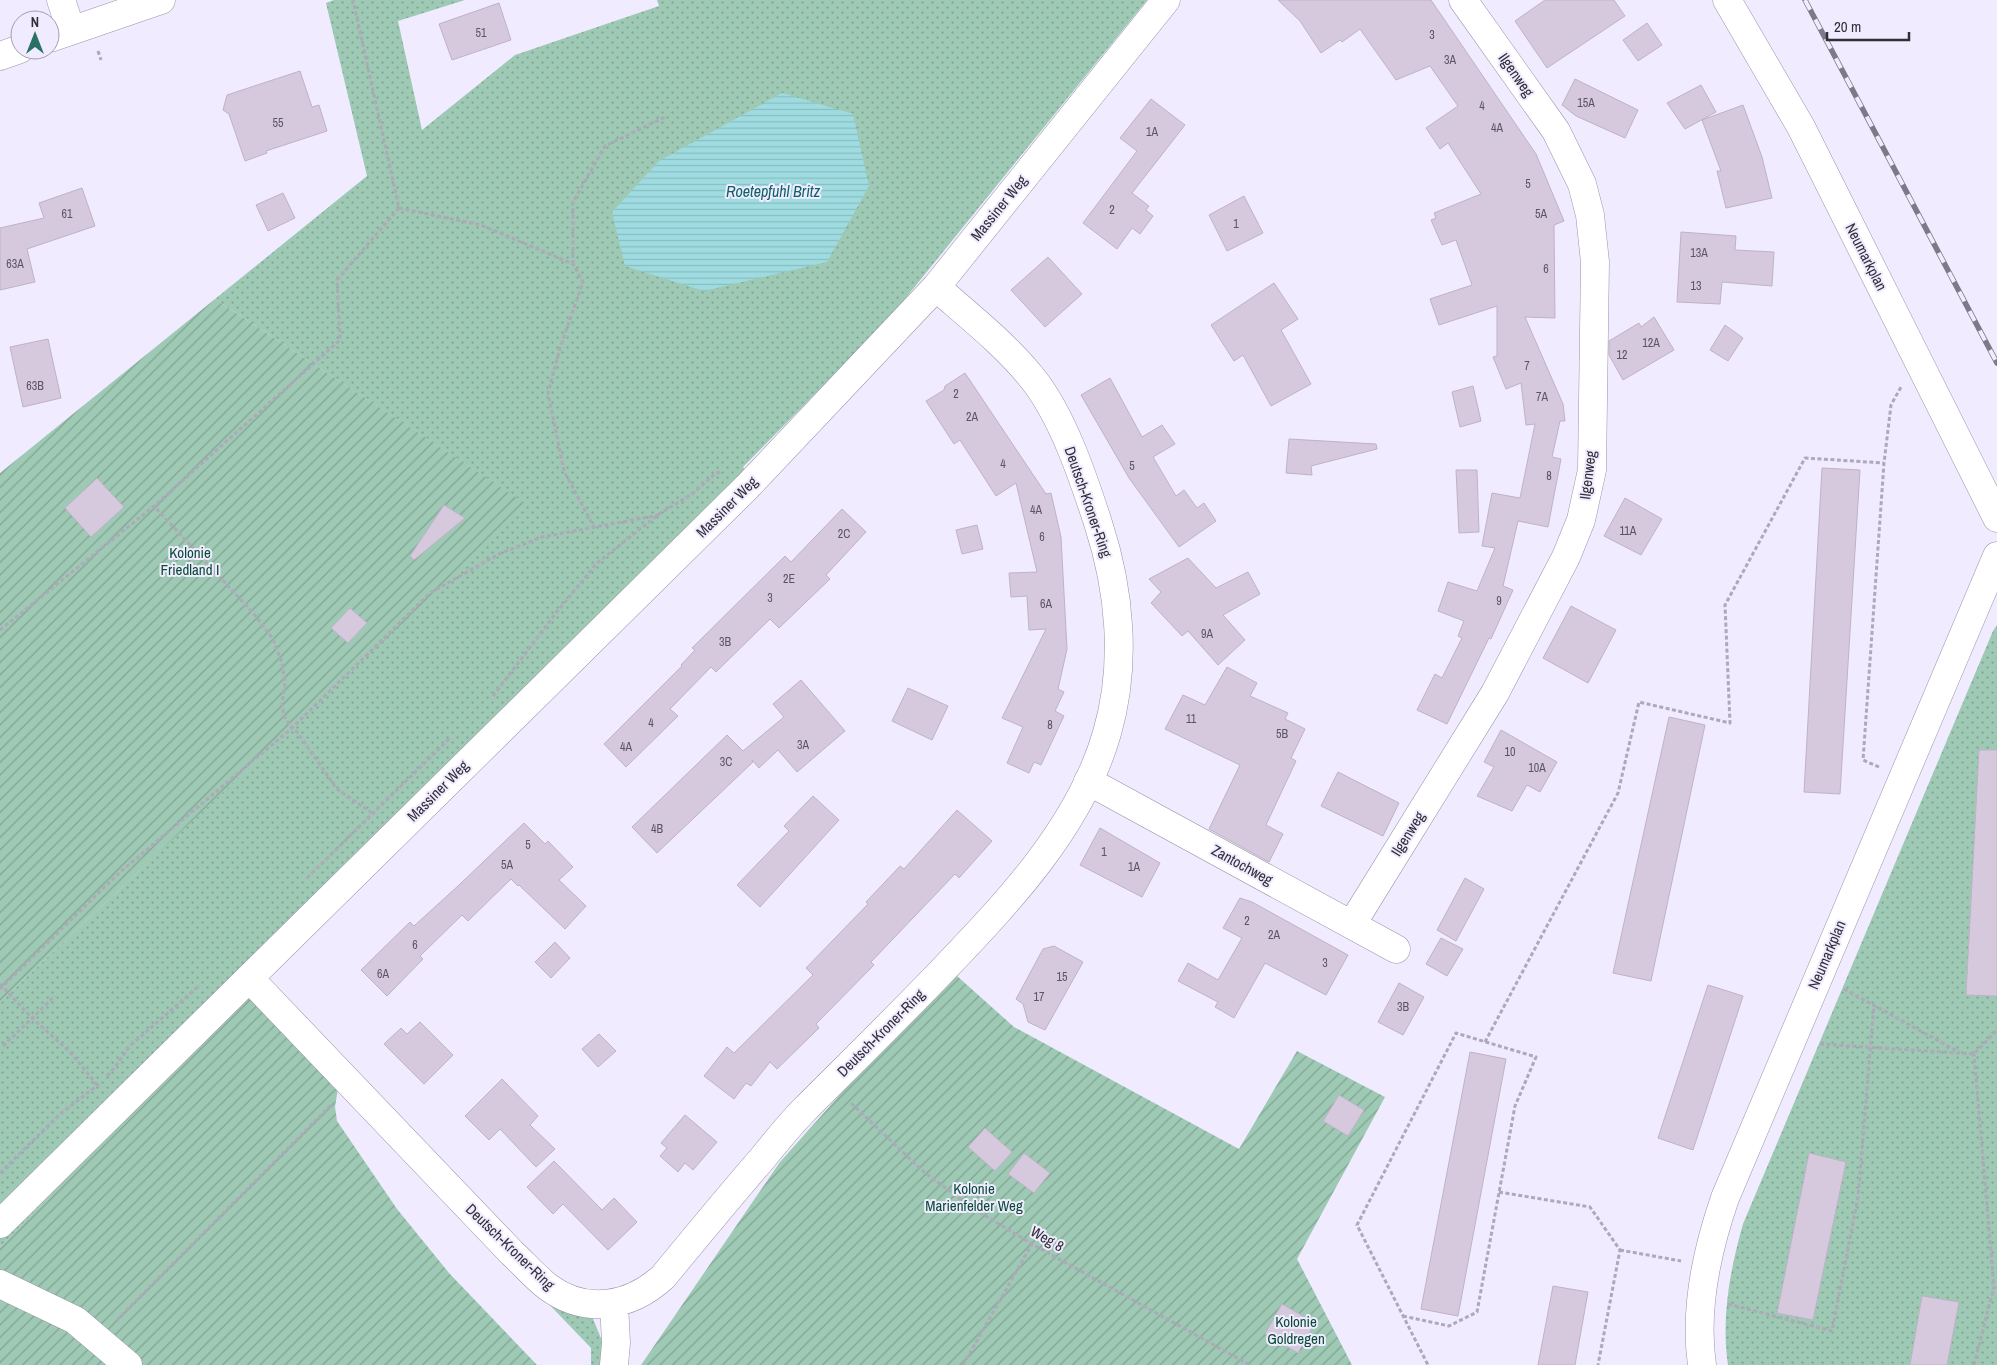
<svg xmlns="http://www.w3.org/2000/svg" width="1997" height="1365" viewBox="0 0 1997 1365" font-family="'Archivo Narrow',sans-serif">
  <defs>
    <pattern id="grass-dots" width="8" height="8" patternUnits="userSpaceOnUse" patternTransform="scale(1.25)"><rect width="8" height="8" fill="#9ec9b4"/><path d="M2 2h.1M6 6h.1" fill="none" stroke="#81a493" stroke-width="1.8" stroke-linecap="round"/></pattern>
    <pattern id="garden-furrows" width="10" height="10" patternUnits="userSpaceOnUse" patternTransform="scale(1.25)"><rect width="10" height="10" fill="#9ec9b4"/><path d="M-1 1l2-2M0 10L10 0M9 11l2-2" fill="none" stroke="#81a493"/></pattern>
    <pattern id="water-rules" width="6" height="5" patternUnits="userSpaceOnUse" patternTransform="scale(1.25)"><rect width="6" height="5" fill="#9fdce1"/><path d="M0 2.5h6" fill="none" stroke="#89bdc2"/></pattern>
  </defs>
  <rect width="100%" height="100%" fill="#f0ebfe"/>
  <!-- grass -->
  <path fill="url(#grass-dots)" d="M334 0H465L398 21 422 130 515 55 659 6 657 0H1147L887 321 743 467 748 473 247 993 0 1247V1002L527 505 215 299 367 176 326 3Z
    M1997 625V1365H1728C1721 1317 1730 1270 1743 1224L1993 631Z
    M543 1298 591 1314 605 1348 604 1365H591V1348Z"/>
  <!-- garden -->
  <path fill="url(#garden-furrows)" d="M215 299 528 505 0 1002V473Z
    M957 976 1014 1027 1239 1149 1297 1051 1385 1097 1297 1259 1352 1365H641L780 1162 847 1087Z
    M247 993 338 1088 335 1107 337 1121 397 1209 449 1273 537 1365H0V1247Z"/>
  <!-- water -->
  <path fill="url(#water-rules)" d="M782 93 853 114 869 186 827 262 704 291 625 266 612 212 659 161Z"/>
  <!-- building -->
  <path fill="#d6c9de" stroke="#bfb2c7" d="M1278 0H1431L1536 154 1564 221 1554 225 1555 318 1525 317 1563 404 1565 421H1560L1552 457 1561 459 1548 527 1518 521 1503 586 1513 590 1491 639 1489 638 1447 724 1417 710 1435 674 1442 678 1462 638 1458 636 1464 621 1438 611 1448 582 1477 591 1495 548 1482 546 1492 493 1520 498 1535 424 1526 425 1521 383 1506 389 1493 357 1497 356V306L1439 325 1430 299 1472 285 1456 240 1442 245 1431 220 1436 218 1434 213 1481 194 1448 143 1440 149 1426 128 1458 106 1430 66 1396 80 1360 29 1342 42 1340 40 1321 53 1300 21Z
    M1545 0H1614L1625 16 1547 68 1515 21Z
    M499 3 511 40 452 60 439 24Z
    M1647 23 1662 45 1638 61 1623 40Z
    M300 71 312 107 319 105 327 131 266 151 267 153 245 161 229 114 223 110 227 95Z
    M1575 79 1638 110 1625 138 1576 116 1562 105Z
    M1701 85 1716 112 1685 129 1667 103Z
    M1151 99 1185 125 1132 193 1149 206 1146 210 1153 216 1140 234 1132 228 1117 249 1083 223 1137 151 1120 138Z
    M1743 105 1762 157 1772 198 1726 208 1717 171H1721L1702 120Z
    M82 188 95 226 27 249 35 282 0 290V228L44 218 39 203Z
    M283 193 295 218 268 231 256 205Z
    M1244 196 1263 233 1227 251 1209 215Z
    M1681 232 1736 236 1735 250 1774 252 1772 286 1722 282 1720 304 1677 302Z
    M1048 257 1082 294 1045 327 1011 290Z
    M1274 283 1298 319 1281 330 1311 384 1271 406 1243 355 1234 361 1211 325Z
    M1654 317 1674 350 1623 380 1609 355V341L1639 323 1641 327Z
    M1725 325 1743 338 1728 361 1710 350Z
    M48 339 61 398 23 407 10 347Z
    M965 373 1046 494 1051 493 1061 537 1067 649 1058 689 1064 692 1055 711 1064 716 1041 765 1034 762 1029 773 1007 763 1023 727 1002 718 1046 629 1029 630 1027 596 1011 597 1009 573 1037 572 1016 483 996 496 960 440 954 444 926 401 944 390 945 386Z
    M1110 378 1142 437 1162 425 1175 444 1153 457 1176 496 1184 490 1197 508 1204 503 1216 521 1179 547 1129 478 1081 395Z
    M1473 386 1481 421 1460 427 1452 392Z
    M1289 439 1376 444 1377 449 1311 466 1312 475 1286 473Z
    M1822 468 1860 470 1840 794 1804 792Z
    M1456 470H1477L1479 532 1459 533Z
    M97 478 124 507 91 537 65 508Z
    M1625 498 1662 519 1641 555 1604 536Z
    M444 505 465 518 414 560 410 556Z
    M842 509 866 532 826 575 830 579 779 628 770 619 716 672 711 667 670 709 678 716 626 767 604 744 682 666 681 665 695 650 692 648 785 556 791 562Z
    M977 525 983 549 962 554 956 530Z
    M1188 558 1216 588 1248 572 1260 594 1223 615 1245 640 1218 665 1188 631 1182 636 1151 603 1161 592 1149 579Z
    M1571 606 1616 630 1588 683 1543 658Z
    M350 608 367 623 348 643 331 628Z
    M1227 667 1257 683 1250 696 1288 713 1285 719 1305 729 1291 758 1296 761 1266 825 1283 834 1269 862 1209 829 1240 765 1165 729 1183 695 1205 705Z
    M801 680 845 731 797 772 778 750 759 768 752 760 753 762 657 853 632 827 727 735 743 751 784 717 773 704Z
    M908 688 948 706 932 740 892 721Z
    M1669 717 1705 725 1651 981 1613 973Z
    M1501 730 1557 762 1540 792 1527 785 1512 811 1477 796 1494 767 1484 762Z
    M1979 750H1997V996L1966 995Z
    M1338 772 1399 803 1383 836 1321 806Z
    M813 796 839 820 760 907 737 885 789 831 784 826Z
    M957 810 992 841 959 878 955 874 871 962 874 965 816 1024 819 1028 777 1069 770 1062 751 1086 746 1083 734 1099 704 1076 727 1047 734 1053 813 975 806 968 868 904 866 902 900 866 904 869Z
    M524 823 545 844 548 841 573 867 559 880 586 906 565 929 519 885 518 886 511 879 468 921 462 915 420 956 423 959 387 996 361 970 410 922 414 926 459 885Z
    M1100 828 1160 863 1142 897 1080 865Z
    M1465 878 1484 889 1456 941 1437 930Z
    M1240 898 1252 902 1348 955 1326 995 1265 963 1234 1018 1215 1007 1218 1002 1178 981 1188 963 1218 980 1242 938 1223 928Z
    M1441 938 1463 949 1447 976 1426 964Z
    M555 942 570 958 551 978 535 962Z
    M1054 946 1083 962 1045 1030 1028 1022 1023 1004 1016 999 1043 949Z
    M1399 983 1424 997 1403 1035 1378 1022Z
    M1708 985 1743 996 1693 1150 1658 1138Z
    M420 1022 453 1055 424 1084 384 1044 401 1028 407 1034Z
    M599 1034 616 1051 598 1067 582 1049Z
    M1470 1052 1506 1059 1458 1316 1421 1309Z
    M502 1079 538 1116 530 1125 555 1149 536 1167 500 1129 489 1140 465 1116Z
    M1339 1095 1364 1110 1348 1136 1323 1121Z
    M685 1115 717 1142 693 1170 685 1163 678 1172 660 1156 667 1148 661 1143Z
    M985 1128 1012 1152 995 1171 968 1147Z
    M1024 1153 1050 1173 1034 1193 1008 1174Z
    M1809 1153 1846 1162 1813 1320 1777 1313Z
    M554 1161 602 1210 614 1198 637 1222 608 1250 563 1204 553 1214 527 1187Z
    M1553 1286 1588 1292 1575 1365H1538Z
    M1922 1296 1959 1302 1947 1365H1910Z
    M1282 1304 1315 1323 1298 1353 1265 1334Z"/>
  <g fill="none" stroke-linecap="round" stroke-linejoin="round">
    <defs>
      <path id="minor" d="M61 0 71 30
        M1727 0 1801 127 1997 518
        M1088 781 1396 949
        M1352 924 1495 693 1566 557 1581 520 1592 470 1595 262 1590 215 1582 184 1556 131 1463 0
        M249 978 512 1253C524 1264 535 1277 548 1287 586 1315 630 1307 663 1277 696 1237 728 1198 761 1160 775 1143 789 1125 805 1109 851 1063 897 1018 942 971 1008 902 1080 827 1107 733 1127 664 1120 590 1098 523 1083 477 1063 417 1033 379 1005 344 969 316 936 287
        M0 1224 747 487 936 287 1166 0
        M0 1284 75 1320 128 1365
        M614 1365 616 1343 614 1303
        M1702 1365C1694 1310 1707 1250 1725 1198L1997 556"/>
      <path id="major" d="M50 38 161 0
        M0 56 20 49"/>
    </defs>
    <!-- minor casing -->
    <use href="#minor" stroke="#9993a9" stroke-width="29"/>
    <!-- major casing -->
    <use href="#major" stroke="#9993a9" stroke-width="29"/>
    <!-- path -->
    <path stroke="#ada9b8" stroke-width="3" stroke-dasharray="4 2.5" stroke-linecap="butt" d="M98 51 101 60
      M399 208 481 225 573 264 583 282 560 348 548 393 564 471 594 527
      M573 264V202L605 146 665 117
      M0 630 154 506 340 340 337 280 399 208 353 0
      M493 696 556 613 597 563 659 514 692 494 716 473 721 472
      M1879 767 1863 760 1884 463 1891 405 1901 387
      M372 813 337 789 297 732 292 728 430 593 499 554 542 537 659 515
      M307 878 451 737
      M0 984 32 1018 70 1052 98 1086
      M0 989 119 873 292 728 284 716 282 704 285 683 282 663 273 639 254 614 154 506
      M1844 989 1959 1052
      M1485 1042 1618 793 1639 702 1730 723 1725 605 1805 458 1884 463
      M1820 1044 1974 1054 1997 1030
      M3 1046 55 996
      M107 1076C117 1066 122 1056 130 1046L200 985
      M851 1103 924 1172 974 1209 1032 1244 1250 1365
      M0 1173 59 1115 99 1084
      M1499 1192 1590 1207 1620 1250 1598 1365
      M1620 1250 1681 1261
      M1728 1304 1832 1331 1858 1197 1874 1005
      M1403 1316 1449 1326 1477 1312 1515 1106 1536 1057 1456 1033 1357 1225 1428 1365
      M117 1320 333 1103
      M963 1365 1032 1244
      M1974 1365 1994 1287 1974 1054"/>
    <!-- minor -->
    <use href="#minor" stroke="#fff" stroke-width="28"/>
    <!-- major -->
    <use href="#major" stroke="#fff" stroke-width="28"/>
    <defs>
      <path id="rail" d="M1805 0 1997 363"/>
    </defs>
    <!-- rail casing -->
    <use href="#rail" stroke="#7d7986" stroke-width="5.5"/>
    <!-- rail -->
    <use href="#rail" stroke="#f0ebfe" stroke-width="4" stroke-dasharray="11" stroke-linecap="butt"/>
  </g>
  <g text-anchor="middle" stroke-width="4" stroke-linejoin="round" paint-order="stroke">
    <!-- number labels -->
    <g font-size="12" fill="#5a5561">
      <text x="481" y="37">51</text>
      <text x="1432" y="39">3</text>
      <text x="1450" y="64">3A</text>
      <text x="1586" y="107">15A</text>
      <text x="1482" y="110">4</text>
      <text x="278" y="127">55</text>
      <text x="1497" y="132">4A</text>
      <text x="1152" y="136">1A</text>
      <text x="1528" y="188">5</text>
      <text x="1112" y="214">2</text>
      <text x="67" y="218">61</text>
      <text x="1541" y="218">5A</text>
      <text x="1236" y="228">1</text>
      <text x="1699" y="257">13A</text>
      <text x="15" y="268">63A</text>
      <text x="1546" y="273">6</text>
      <text x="1696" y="290">13</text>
      <text x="1651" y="347">12A</text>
      <text x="1622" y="359">12</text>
      <text x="1527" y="370">7</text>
      <text x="35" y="390">63B</text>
      <text x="956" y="398">2</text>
      <text x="1542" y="401">7A</text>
      <text x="972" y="421">2A</text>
      <text x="1003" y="468">4</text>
      <text x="1132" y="470">5</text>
      <text x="1549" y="480">8</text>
      <text x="1036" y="514">4A</text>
      <text x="1628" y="535">11A</text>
      <text x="844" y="538">2C</text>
      <text x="1042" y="541">6</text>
      <text x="789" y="583">2E</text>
      <text x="770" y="602">3</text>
      <text x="1499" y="605">9</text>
      <text x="1046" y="608">6A</text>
      <text x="1207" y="638">9A</text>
      <text x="725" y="646">3B</text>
      <text x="1191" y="723">11</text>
      <text x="651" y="727">4</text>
      <text x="1050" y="729">8</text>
      <text x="1282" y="738">5B</text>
      <text x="803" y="749">3A</text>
      <text x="626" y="751">4A</text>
      <text x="1510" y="756">10</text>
      <text x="726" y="766">3C</text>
      <text x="1537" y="772">10A</text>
      <text x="657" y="833">4B</text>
      <text x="528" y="849">5</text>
      <text x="1104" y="856">1</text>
      <text x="507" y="869">5A</text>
      <text x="1134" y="871">1A</text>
      <text x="1247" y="925">2</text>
      <text x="1274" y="939">2A</text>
      <text x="415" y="949">6</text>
      <text x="1325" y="967">3</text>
      <text x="383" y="978">6A</text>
      <text x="1062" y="981">15</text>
      <text x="1039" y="1001">17</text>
      <text x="1403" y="1011">3B</text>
    </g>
    <!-- street labels -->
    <g font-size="15" fill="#312e37" stroke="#f0ebfe">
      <text transform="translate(1516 75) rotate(55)" y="5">Ilgenweg</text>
      <text transform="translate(999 208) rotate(-51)" y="5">Massiner Weg</text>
      <text transform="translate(1866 257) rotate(63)" y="5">Neumarkplan</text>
      <text transform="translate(1588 475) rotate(-83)" y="5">Ilgenweg</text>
      <text transform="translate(1088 502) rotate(71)" y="5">Deutsch-Kroner-Ring</text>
      <text transform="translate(727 507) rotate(-45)" y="5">Massiner Weg</text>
      <text transform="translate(438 791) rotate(-45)" y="5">Massiner Weg</text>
      <text transform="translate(1408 834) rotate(-58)" y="5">Ilgenweg</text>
      <text transform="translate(1242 865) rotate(29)" y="5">Zantochweg</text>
      <text transform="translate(1827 955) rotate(-67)" y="5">Neumarkplan</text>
      <text transform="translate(881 1033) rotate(-45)" y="5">Deutsch-Kroner-Ring</text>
      <text transform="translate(1047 1239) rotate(30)" y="5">Weg 8</text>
      <text transform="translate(510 1247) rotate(44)" y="5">Deutsch-Kroner-Ring</text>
    </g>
    <!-- park labels -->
    <g font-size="15" fill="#074b35" stroke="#f0ebfe">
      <text x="190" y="558">Kolonie<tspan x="190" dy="17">Friedland I</tspan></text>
      <text x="974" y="1194">Kolonie<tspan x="974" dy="17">Marienfelder Weg</tspan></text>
      <text x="1296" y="1327">Kolonie<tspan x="1296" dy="17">Goldregen</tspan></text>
    </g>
    <!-- water labels -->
    <g font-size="16" font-style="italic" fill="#0d6268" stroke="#f0ebfe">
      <text x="773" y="197">Roetepfuhl Britz</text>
    </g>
  </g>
  <!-- north arrow -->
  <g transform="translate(35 35)"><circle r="24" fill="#f0ebfe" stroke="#a49fae"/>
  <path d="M0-4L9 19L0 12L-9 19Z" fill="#2a7064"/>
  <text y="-8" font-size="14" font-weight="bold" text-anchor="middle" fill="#312e37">N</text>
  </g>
  <!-- scale -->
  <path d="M1827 32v8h82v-8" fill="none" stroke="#312e37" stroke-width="2.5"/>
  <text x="1834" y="32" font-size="15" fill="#312e37" stroke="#f0ebfe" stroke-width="4" paint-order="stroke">20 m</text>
</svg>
